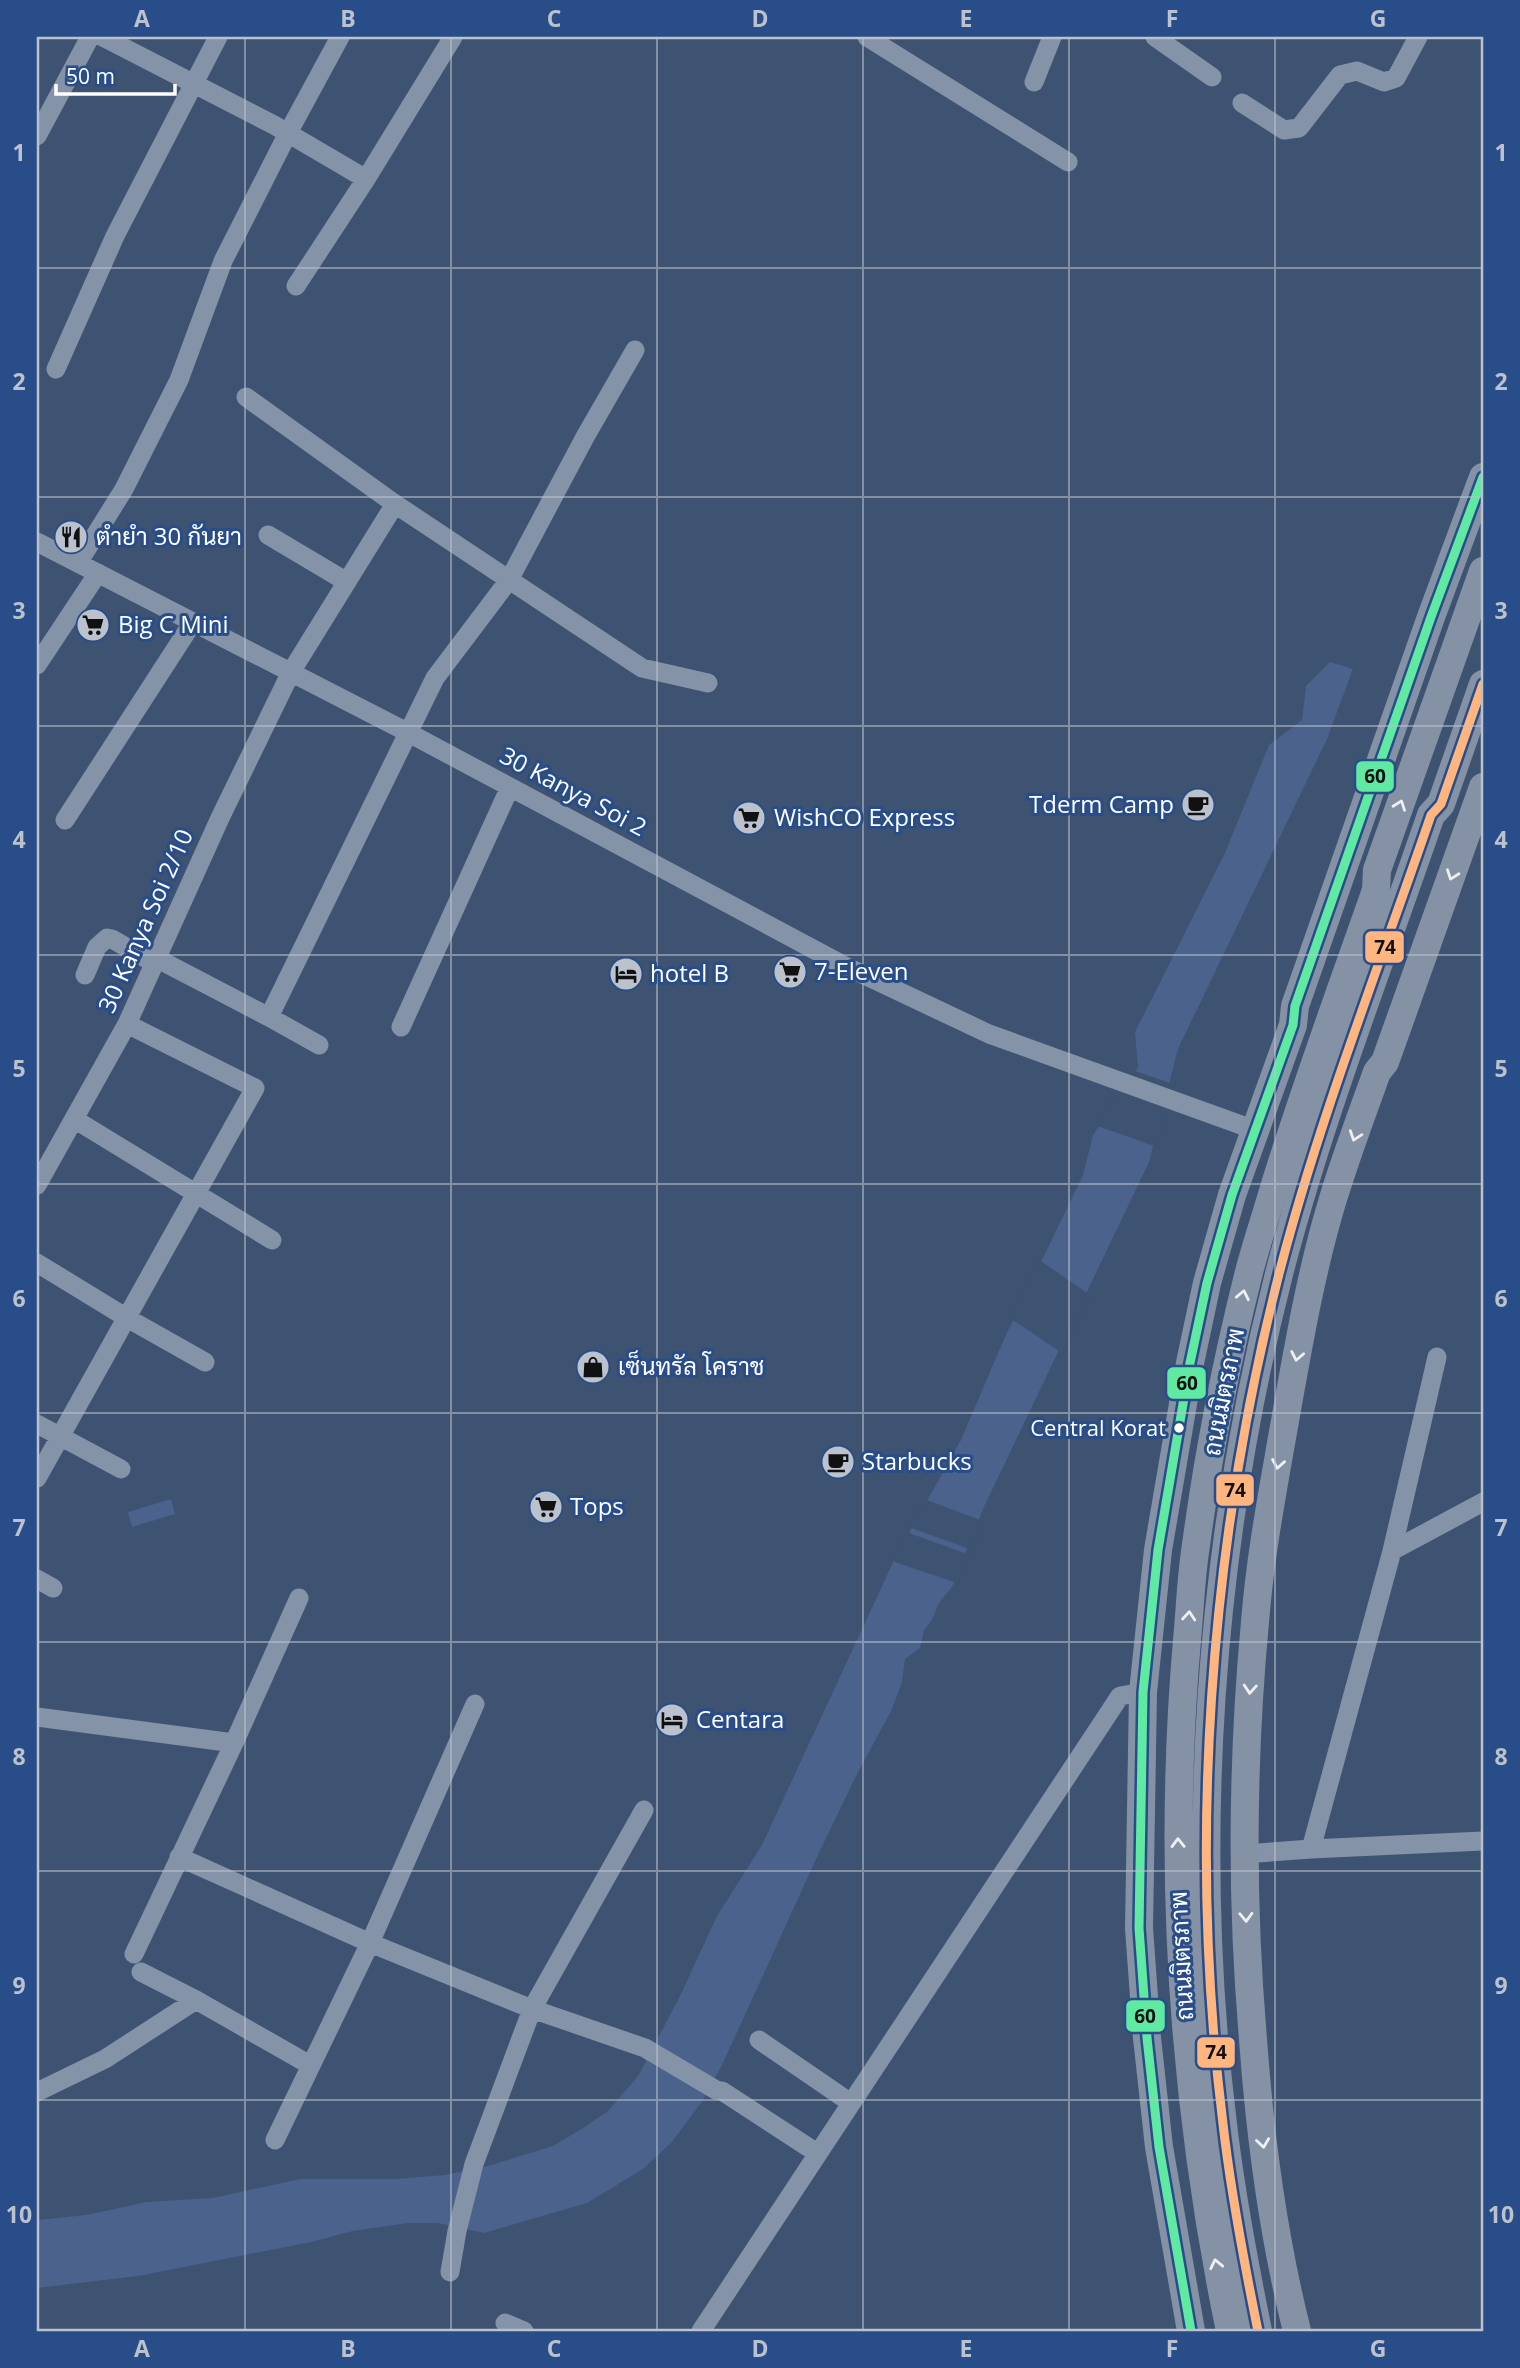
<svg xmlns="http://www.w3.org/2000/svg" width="1520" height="2368" viewBox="0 0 1520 2368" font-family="'Open Sans',Sarabun,sans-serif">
  <rect width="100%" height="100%" fill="#3e5272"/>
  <!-- water -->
  <path fill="#4a628c" d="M1330 662 1353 669 1327 739 1178 1049 1149 1162 983 1509 952 1587 939 1603 932 1620 924 1630 920 1648 905 1659 902 1682 892 1709 855 1778 817 1857 723 2063 703 2100 672 2142 643 2169 587 2203 484 2233 438 2223H408L353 2231 311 2242 138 2276 37 2288V2220L87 2215 146 2202 213 2198 300 2179H395L445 2175 488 2166 553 2146 583 2128 608 2111 638 2076 679 1998 717 1916 762 1845 895 1558 961 1440 1004 1339 1083 1175 1093 1135 1138 1067 1135 1032 1224 855 1269 745 1302 720 1306 686Z
    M171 1499 175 1514 132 1527 128 1512Z"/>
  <!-- pier -->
  <path fill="#3e5272" d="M1132 1070 1173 1084 1157 1147 1095 1125Z
    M1038 1259 1090 1295 1062 1353 1010 1318Z
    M924 1499 983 1521 972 1550 909 1527Z
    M906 1532 970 1555 957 1583 892 1561Z"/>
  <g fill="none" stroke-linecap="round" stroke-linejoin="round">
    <!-- minor -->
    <path stroke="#8593a8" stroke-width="19" d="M103 37 274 125 366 179
      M867 37 1068 162
      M1155 37 1212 77
      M1034 82 1052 37
      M1242 103 1284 130 1299 128 1340 75 1357 71 1384 82 1396 78 1418 37
      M37 136 90 37
      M296 286 366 179 453 37
      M56 369 115 236 218 37
      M246 397 395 504 642 668 708 683
      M268 535 347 582
      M37 542 407 732 841 964 989 1034 1255 1130
      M78 563 124 489 179 380 223 261 288 133 340 37
      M37 665 98 573
      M65 820 193 622
      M156 958 269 1017 435 678 509 580 585 437 635 350
      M85 975 97 947 107 938 112 939 154 963
      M269 1017 319 1045
      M401 1027 510 787
      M74 1119 272 1240
      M37 1185 127 1024 220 818 291 672 395 504
      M37 1263 127 1318 205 1362
      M37 1424 121 1469
      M37 1478 255 1088 127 1024
      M1392 1551 1437 1357
      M37 1579 53 1588
      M37 1717 234 1743
      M1311 1849 1392 1551 1483 1502
      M1244 1854 1311 1849 1483 1841
      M179 1857 370 1943 532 2009 645 2048 716 2090 722 2091 817 2153
      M134 1954 234 1743 299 1598
      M141 1972 196 2000 310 2065
      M759 2040 851 2103
      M37 2092 105 2059 196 2000
      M275 2140 370 1943 475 1704
      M450 2272 457 2231 474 2164 532 2009 644 1810
      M505 2323 524 2331
      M701 2331 1120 1696 1143 1692"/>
    <!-- highway -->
    <path stroke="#8592a6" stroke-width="28" d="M1191 2331 1159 2147 1147 2038 1139 1928 1143 1692 1158 1550 1190 1363 1207 1283 1232 1195 1293 1025 1295 1006 1431 617 1483 477
      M1230 2331C1183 2104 1167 1872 1187 1640 1190 1609 1191 1576 1196 1545 1208 1455 1226 1364 1248 1276 1255 1248 1265 1219 1273 1191 1304 1090 1341 990 1376 890L1377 870 1483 571
      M1258 2331C1244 2262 1231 2194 1223 2124 1188 1843 1209 1548 1279 1274 1319 1119 1379 967 1431 815L1441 804 1483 684
      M1297 2331C1273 2236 1260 2137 1253 2039 1241 1900 1242 1761 1255 1622 1260 1558 1272 1495 1283 1432 1297 1354 1310 1274 1333 1199 1346 1156 1362 1114 1377 1072L1385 1062 1483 787"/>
    <defs>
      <path id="bus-1" d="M1191 2331 1159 2147 1147 2038 1139 1928 1143 1692 1158 1550 1190 1363 1207 1283 1232 1195 1293 1025 1295 1006 1431 617 1483 477"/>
      <path id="bus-2" d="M1258 2331C1244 2262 1231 2194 1223 2124 1188 1843 1209 1548 1279 1274 1319 1119 1379 967 1431 815L1441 804 1483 684"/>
    </defs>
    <!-- bus-1 casing -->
    <use href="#bus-1" stroke="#284d88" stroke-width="14"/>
    <!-- bus-2 casing -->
    <use href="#bus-2" stroke="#284d88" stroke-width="14"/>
    <!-- bus-1 -->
    <use href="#bus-1" stroke="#60e9a3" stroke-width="9"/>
    <!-- bus-2 -->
    <use href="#bus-2" stroke="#ffb580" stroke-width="9"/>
  </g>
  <!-- one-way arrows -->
  <defs><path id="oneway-chevron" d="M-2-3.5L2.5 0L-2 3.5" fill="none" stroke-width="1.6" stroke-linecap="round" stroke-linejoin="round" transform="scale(1.75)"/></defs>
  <g stroke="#edeff2">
    <use href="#oneway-chevron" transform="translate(1400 805) rotate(-70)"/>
    <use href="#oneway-chevron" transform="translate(1452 875) rotate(110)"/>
    <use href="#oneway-chevron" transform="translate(1355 1136) rotate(109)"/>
    <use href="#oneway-chevron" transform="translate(1243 1295) rotate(-78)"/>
    <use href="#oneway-chevron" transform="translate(1297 1356) rotate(101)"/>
    <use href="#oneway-chevron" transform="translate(1278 1464) rotate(100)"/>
    <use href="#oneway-chevron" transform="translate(1189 1616) rotate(-85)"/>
    <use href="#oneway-chevron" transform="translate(1250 1689) rotate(94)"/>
    <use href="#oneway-chevron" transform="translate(1178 1843) rotate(-91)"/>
    <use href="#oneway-chevron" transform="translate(1246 1917) rotate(88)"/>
    <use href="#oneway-chevron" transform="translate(1263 2143) rotate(82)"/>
    <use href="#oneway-chevron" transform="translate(1216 2264) rotate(-102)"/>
  </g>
  <!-- grid -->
  <path fill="none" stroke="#bbc2ce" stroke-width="2" stroke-opacity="0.55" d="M245 37V2331M451 37V2331M657 37V2331M863 37V2331M1069 37V2331M1275 37V2331M37 268H1483M37 497H1483M37 726H1483M37 955H1483M37 1184H1483M37 1413H1483M37 1642H1483M37 1871H1483M37 2100H1483"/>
  <!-- icons -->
  <defs>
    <symbol id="restaurant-disc" viewBox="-11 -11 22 22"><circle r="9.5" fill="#bbc2ce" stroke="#284d88"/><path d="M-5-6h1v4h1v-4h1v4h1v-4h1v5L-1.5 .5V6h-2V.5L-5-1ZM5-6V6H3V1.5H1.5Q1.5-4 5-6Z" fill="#111"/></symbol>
    <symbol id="supermarket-disc" viewBox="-11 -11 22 22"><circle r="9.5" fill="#bbc2ce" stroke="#284d88"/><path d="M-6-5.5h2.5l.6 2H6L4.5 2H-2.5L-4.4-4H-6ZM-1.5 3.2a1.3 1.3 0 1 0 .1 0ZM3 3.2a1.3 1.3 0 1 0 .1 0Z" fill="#111"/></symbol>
    <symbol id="cafe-disc" viewBox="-11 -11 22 22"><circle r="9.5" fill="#bbc2ce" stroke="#284d88"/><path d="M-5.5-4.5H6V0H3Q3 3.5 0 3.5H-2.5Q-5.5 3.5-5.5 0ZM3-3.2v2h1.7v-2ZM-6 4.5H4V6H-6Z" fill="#111"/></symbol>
    <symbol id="hotel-disc" viewBox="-11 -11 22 22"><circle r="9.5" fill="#bbc2ce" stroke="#284d88"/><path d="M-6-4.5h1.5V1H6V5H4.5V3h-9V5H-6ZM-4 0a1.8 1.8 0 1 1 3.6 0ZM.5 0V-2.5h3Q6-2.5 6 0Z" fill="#111"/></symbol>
    <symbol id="shop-disc" viewBox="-11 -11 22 22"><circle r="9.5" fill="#bbc2ce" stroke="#284d88"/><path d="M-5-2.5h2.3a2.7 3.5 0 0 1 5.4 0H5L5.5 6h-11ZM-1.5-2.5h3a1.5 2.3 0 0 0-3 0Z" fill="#111"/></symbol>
  </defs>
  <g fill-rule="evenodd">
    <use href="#restaurant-disc" x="52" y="518" width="38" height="38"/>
    <use href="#supermarket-disc" x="74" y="606" width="38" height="38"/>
    <use href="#cafe-disc" x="1179" y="786" width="38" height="38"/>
    <use href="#supermarket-disc" x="730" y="799" width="38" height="38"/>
    <use href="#supermarket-disc" x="771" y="953" width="38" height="38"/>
    <use href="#hotel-disc" x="607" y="955" width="38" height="38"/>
    <use href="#shop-disc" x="574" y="1348" width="38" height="38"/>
    <use href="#cafe-disc" x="819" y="1443" width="38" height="38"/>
    <use href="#supermarket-disc" x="527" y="1488" width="38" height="38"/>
    <use href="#hotel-disc" x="653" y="1701" width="38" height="38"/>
  </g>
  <!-- markers -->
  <circle fill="#fff" stroke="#284d88" stroke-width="2.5" cx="1179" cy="1428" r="6"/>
  <g text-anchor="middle" stroke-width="6" stroke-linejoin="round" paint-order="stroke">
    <!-- bus labels -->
    <g font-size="22" fill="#fff" stroke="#284d88" text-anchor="end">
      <text x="1166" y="1436">Central Korat</text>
    </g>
    <!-- poi labels -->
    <g font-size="24" fill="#fff" stroke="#284d88" text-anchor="start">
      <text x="96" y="545">ตำยำ 30 กันยา</text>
      <text x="118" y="633">Big C Mini</text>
      <text x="1174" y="813" text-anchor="end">Tderm Camp</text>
      <text x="774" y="826">WishCO Express</text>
      <text x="814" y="980">7-Eleven</text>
      <text x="650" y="982">hotel B</text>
      <text x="618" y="1375">เซ็นทรัล โคราช</text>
      <text x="862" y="1470">Starbucks</text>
      <text x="570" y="1515">Tops</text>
      <text x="696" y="1728">Centara</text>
    </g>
    <!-- street labels -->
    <g font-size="24" fill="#fff" stroke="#284d88">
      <text transform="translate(573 792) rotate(28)" y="8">30 Kanya Soi 2</text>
      <text transform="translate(146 921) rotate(-66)" y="8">30 Kanya Soi 2/10</text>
      <text transform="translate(1224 1392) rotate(-79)" y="8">ถนนมิตรภาพ</text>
      <text transform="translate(1182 1956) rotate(-93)" y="8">ถนนมิตรภาพ</text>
    </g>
  </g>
  <g stroke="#284d88" stroke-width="2.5">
    <rect x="1355" y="760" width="40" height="33" rx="7" fill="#60e9a3"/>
    <rect x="1364" y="930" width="41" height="34" rx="7" fill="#ffb580"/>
    <rect x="1166" y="1366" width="41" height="34" rx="7" fill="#60e9a3"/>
    <rect x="1215" y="1473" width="40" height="34" rx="7" fill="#ffb580"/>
    <rect x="1125" y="1999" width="41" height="34" rx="7" fill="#60e9a3"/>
    <rect x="1196" y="2036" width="40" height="33" rx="7" fill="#ffb580"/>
  </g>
  <g font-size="19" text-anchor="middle" font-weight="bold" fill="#111">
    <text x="1375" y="783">60</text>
    <text x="1385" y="954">74</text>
    <text x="1187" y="1390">60</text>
    <text x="1235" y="1497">74</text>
    <text x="1145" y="2023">60</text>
    <text x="1216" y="2059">74</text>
  </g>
  <!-- border -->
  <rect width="1520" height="2368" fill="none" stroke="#284d88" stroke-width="77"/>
  <!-- scale -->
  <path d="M56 84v10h119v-10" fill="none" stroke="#ffffff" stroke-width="3.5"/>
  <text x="66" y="84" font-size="21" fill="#ffffff" stroke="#284d88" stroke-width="5" paint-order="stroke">50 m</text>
  <rect x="38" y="38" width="1444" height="2292" fill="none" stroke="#bbc2ce" stroke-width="2.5"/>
  <g font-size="23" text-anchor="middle" font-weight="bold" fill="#bbc2ce">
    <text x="142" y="27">A</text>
    <text x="348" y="27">B</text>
    <text x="554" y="27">C</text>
    <text x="760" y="27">D</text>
    <text x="966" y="27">E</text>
    <text x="1172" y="27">F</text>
    <text x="1378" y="27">G</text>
    <text x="19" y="161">1</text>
    <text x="1501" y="161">1</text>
    <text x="19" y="390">2</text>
    <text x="1501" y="390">2</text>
    <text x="19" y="619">3</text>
    <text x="1501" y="619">3</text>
    <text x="19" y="848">4</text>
    <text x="1501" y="848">4</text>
    <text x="19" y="1077">5</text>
    <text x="1501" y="1077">5</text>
    <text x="19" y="1307">6</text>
    <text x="1501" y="1307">6</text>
    <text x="19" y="1536">7</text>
    <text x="1501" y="1536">7</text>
    <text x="19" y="1765">8</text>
    <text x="1501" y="1765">8</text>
    <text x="19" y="1994">9</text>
    <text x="1501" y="1994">9</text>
    <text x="19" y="2223">10</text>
    <text x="1501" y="2223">10</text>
    <text x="142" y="2357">A</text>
    <text x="348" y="2357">B</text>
    <text x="554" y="2357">C</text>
    <text x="760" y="2357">D</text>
    <text x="966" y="2357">E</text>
    <text x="1172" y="2357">F</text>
    <text x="1378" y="2357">G</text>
  </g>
</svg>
